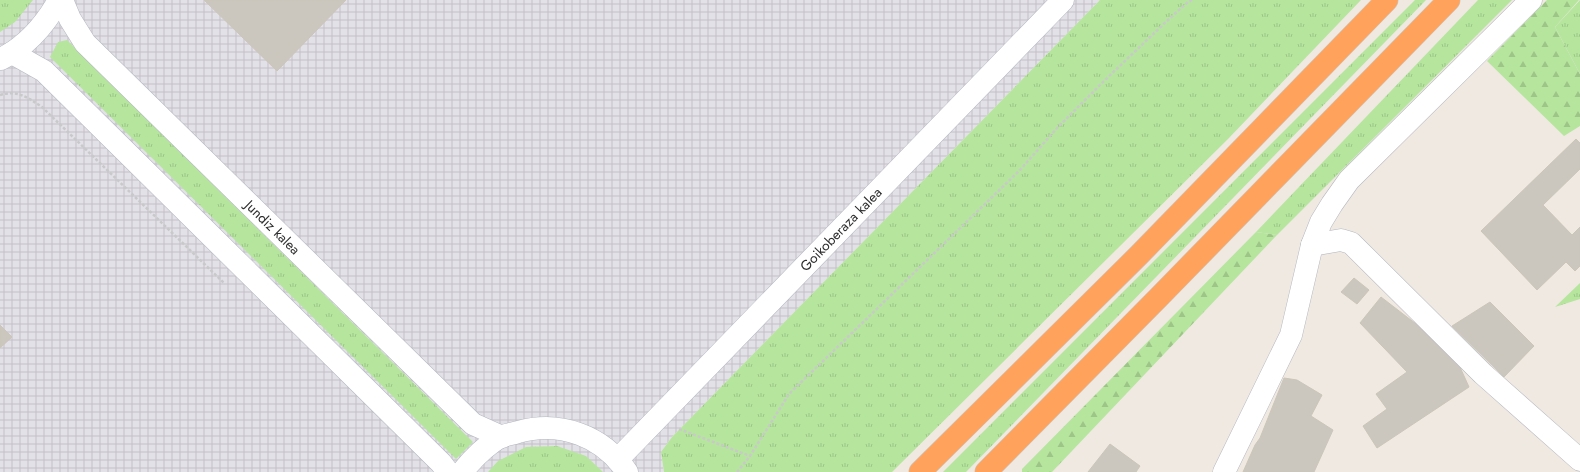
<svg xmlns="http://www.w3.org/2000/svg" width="1580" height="472" viewBox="0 0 1580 472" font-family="Jost,sans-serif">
  <defs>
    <pattern id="industrial-grid" width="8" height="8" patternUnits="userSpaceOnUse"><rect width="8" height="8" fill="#e3e1e8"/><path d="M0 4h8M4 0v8" fill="none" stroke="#c3c1c7"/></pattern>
    <pattern id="grass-tufts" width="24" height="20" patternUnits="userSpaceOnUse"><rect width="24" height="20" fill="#b6e59e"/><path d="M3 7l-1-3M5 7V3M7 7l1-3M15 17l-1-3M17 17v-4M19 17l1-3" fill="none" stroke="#9dc588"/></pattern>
    <pattern id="forest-firs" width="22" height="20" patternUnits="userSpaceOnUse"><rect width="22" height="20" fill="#b6e59e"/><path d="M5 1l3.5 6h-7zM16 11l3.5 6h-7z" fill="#9dc588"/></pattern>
  </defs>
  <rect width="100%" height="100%" fill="#efe9e1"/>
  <!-- industrial -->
  <path fill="url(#industrial-grid)" d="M0 0H1100L672 437 661 452 664 472H0Z"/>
  <!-- grass -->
  <path fill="url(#grass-tufts)" d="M0 0H33L15 22 0 32Z
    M1100 0H1361L1228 139 892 472H664L661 452 672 437Z
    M1415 0H1426L966 472H943Z
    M1478 0H1512L1277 235 1256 232Z
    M1580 0V74L1555 27Z
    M67 40 473 442 456 459 50 57 58 42Z
    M1580 283V299L1555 307Z
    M557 446 586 456 603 472H488L498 461 526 447Z"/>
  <!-- forest -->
  <path fill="url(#forest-firs)" d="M1547 0H1579L1555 27 1580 74V126L1564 136 1487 61Z
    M1256 232 1277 235 1052 472H1022V469Z"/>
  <!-- building -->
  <path fill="#cbc7bf" stroke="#cbc5ba" d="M204 0H346L277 71Z
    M1576 139 1580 143V169L1543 205 1572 235 1580 227V266L1575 271 1566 262 1537 290 1481 231Z
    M1354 278 1369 290 1357 304 1341 292Z
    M1381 297 1429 334 1459 365 1469 387 1377 448 1363 426 1387 409 1376 394 1407 372 1360 323Z
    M1490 302 1534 346 1504 377 1452 326Z
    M0 325 12 337 0 348Z
    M1284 378 1297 380 1322 395 1311 416 1333 430 1314 472H1243L1255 445 1260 438Z
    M1110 444 1140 466 1136 472H1088Z"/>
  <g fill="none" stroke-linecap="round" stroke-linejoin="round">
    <defs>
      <g id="minor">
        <path id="s1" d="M62 0 70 19 85 43 473 424 502 437"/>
        <path d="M12 53 44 71 441 463 448 472"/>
        <path d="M1 59C27 46 45 25 59 0"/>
        <path d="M1312 245 1341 240 1351 243 1483 374 1580 460"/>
        <path id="s2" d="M618 459 1063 0"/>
        <path d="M462 472C474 457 484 447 500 437 505 435 512 434 518 432 560 420 603 436 627 472"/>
        <path d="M1224 472 1291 335 1312 245 1321 222 1332 204 1349 180 1531 0"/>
      </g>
      <path id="highway" d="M920 472 1139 255 1387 0
        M986 472 1159 297 1449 0"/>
    </defs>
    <!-- minor casing -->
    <use href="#minor" stroke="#b4b7c1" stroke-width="23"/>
    <!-- highway casing -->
    <use href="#highway" stroke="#c9c9c9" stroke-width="23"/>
    <!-- path -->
    <path stroke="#c9c9c9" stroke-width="2.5" stroke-dasharray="3 2" stroke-linecap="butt" d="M0 95C18 90 27 97 42 107L224 283
      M679 429 750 456
      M737 472 750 456 789 394 1020 170 1058 127 1104 81 1169 19 1188 2 1192 0"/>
    <!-- minor -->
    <use href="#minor" stroke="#fff" stroke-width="22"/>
    <!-- highway -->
    <use href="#highway" stroke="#ffa35c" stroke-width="22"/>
  </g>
  <g text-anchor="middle" stroke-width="3.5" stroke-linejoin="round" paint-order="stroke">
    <!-- street labels -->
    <g font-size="14" fill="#2e2e2e" stroke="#fff">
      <text dy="5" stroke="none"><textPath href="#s1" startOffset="312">Jundiz kalea</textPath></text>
      <text dy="5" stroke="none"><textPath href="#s2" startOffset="320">Goikoberaza kalea</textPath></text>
    </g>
  </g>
</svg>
